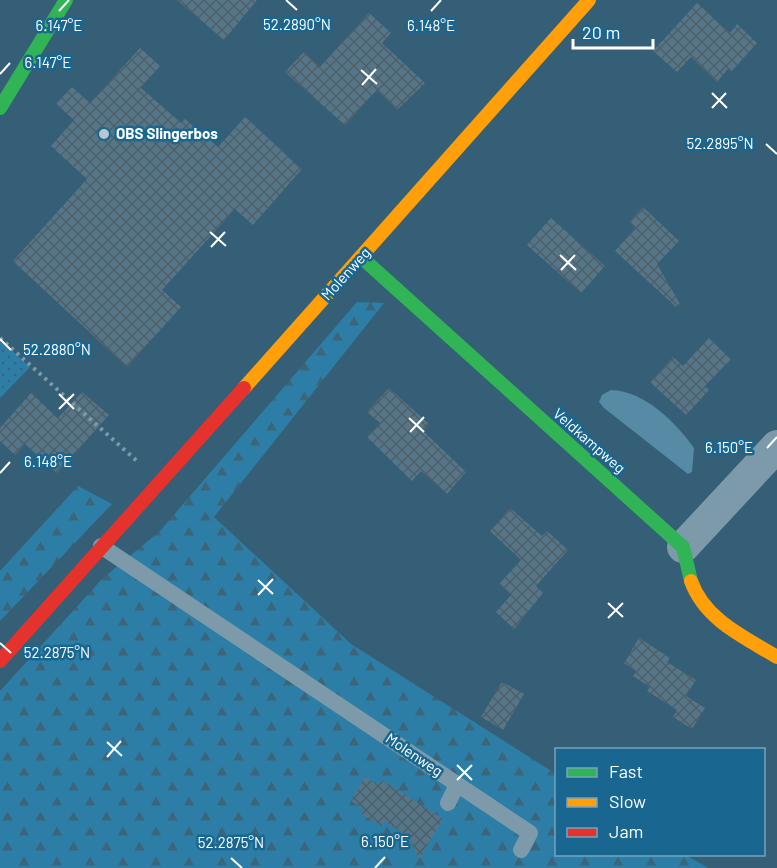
<svg xmlns="http://www.w3.org/2000/svg" width="777" height="868" viewBox="0 0 777 868" font-family="Barlow,sans-serif">
  <defs>
    <pattern id="grass-dots" width="8" height="8" patternUnits="userSpaceOnUse" patternTransform="scale(1.5)"><rect width="8" height="8" fill="#2d7ea7"/><path d="M2 2h.1M6 6h.1" fill="none" stroke="#3c657a" stroke-width="1.8" stroke-linecap="round"/></pattern>
    <pattern id="forest-firs" width="22" height="20" patternUnits="userSpaceOnUse" patternTransform="scale(1.5)"><rect width="22" height="20" fill="#2d7ea7"/><path d="M5 1l3.5 6h-7zM16 11l3.5 6h-7z" fill="#3c657a"/></pattern>
    <pattern id="building-cross-hatch" width="8" height="8" patternUnits="userSpaceOnUse" patternTransform="scale(1.5)"><rect width="8" height="8" fill="#547688"/><path d="M0 0l8 8M0 8l8-8" fill="none" stroke="#505f67"/></pattern>
  </defs>
  <rect width="100%" height="100%" fill="#345f76"/>
  <!-- grass -->
  <path fill="url(#grass-dots)" d="M0 340 30 367 0 398Z"/>
  <!-- forest -->
  <path fill="url(#forest-firs)" d="M357 302 384 303 214 517 351 644 556 774V854L686 855 708 868H0V691L102 579 160 531Z
    M78 486 112 504 0 621V571Z"/>
  <!-- water -->
  <path fill="#568aa5" d="M611 390C645 391 675 422 694 448L692 472 688 474 604 408 599 402 602 395Z"/>
  <!-- building -->
  <path fill="url(#building-cross-hatch)" d="M177 0H257L224 40Z
    M697 3 730 33 737 24 757 43 731 72 728 69 717 82 691 57 677 72 653 51Z
    M369 13 391 33 382 43 425 83 397 110 377 90 345 125 285 72 304 52 320 67Z
    M140 48 160 66 141 88 181 123 185 119 218 147 245 117 302 169 253 225 235 209 162 290 181 307 127 367 13 261 87 179 51 146 74 120 56 104 72 87 90 103Z
    M643 207 679 241 657 264 680 304 676 307 615 251 635 228 629 222Z
    M551 218 605 266 581 293 527 245Z
    M709 338 731 359 705 386 709 390 686 415 650 382 673 357 683 366Z
    M389 388 429 424 423 431 466 472 447 494 421 471 412 481 367 437 380 423 367 412Z
    M82 392 109 415 57 473 25 444 15 455 0 441V428L31 393 58 418Z
    M510 508 542 536 547 531 568 550 536 586 543 593 514 629 496 612 511 595 499 584 521 560 490 531Z
    M639 638 670 658 667 662 696 680 686 696 705 708 692 729 673 717 677 710 647 691 650 687 633 676 636 671 624 663Z
    M502 682 524 694 503 730 481 717Z
    M365 777 379 785 382 780 443 819 419 859 408 836 384 821 382 826 361 814 364 809 351 801Z"/>
  <g fill="none" stroke-linecap="round" stroke-linejoin="round">
    <!-- path -->
    <path stroke="#7c9aa9" stroke-width="4" stroke-dasharray="3 4.5" stroke-linecap="butt" d="M0 338 138 462"/>
    <!-- lane -->
    <path stroke="#7c9aa9" stroke-width="16" d="M101 546 530 833 521 850
      M448 803 457 785"/>
    <!-- street -->
    <path stroke="#7c9aa9" stroke-width="32" d="M683 547 777 446"/>
    <!-- fast -->
    <path stroke="#30b455" stroke-width="14" d="M0 108 66 0
      M361 257 683 547 691 581"/>
    <!-- slow -->
    <path stroke="#ff9f0a" stroke-width="14" d="M244 388 589 0
      M691 581C705 620 744 637 777 657"/>
    <!-- jam -->
    <path stroke="#e5322d" stroke-width="14" d="M0 661 244 388"/>
  </g>
  <!-- ticks -->
  <path fill="none" stroke="#fff" stroke-width="2" d="M286 0 297 10M59 11 69 0M431 11 441 0M361 70 377 84M0 74 10 63M362 85 376 69M712 93 727 108M712 108 726 93M766 144 777 154M210 232 226 246M211 247 225 232M560 255 576 270M561 270 575 255M0 339 11 350M59 394 74 409M59 409 74 394M409 418 424 432M410 432 424 417M767 448 777 437M0 473 10 462M258 580 273 594M258 595 273 579M608 603 623 617M608 618 623 603M0 643 11 653M107 742 122 756M107 757 121 741M457 765 472 780M457 780 472 765M231 858 242 868M375 868 385 857"/>
  <!-- markers -->
  <circle fill="#b8c7cf" stroke="#196791" stroke-width="2" cx="104" cy="134" r="6"/>
  <g text-anchor="middle" stroke-width="5" stroke-linejoin="round" paint-order="stroke">
    <!-- poi labels -->
    <g font-size="15" font-weight="bold" fill="#fff" stroke="#196791" text-anchor="start">
      <text x="116" y="139">OBS Slingerbos</text>
    </g>
    <!-- street labels -->
    <g font-size="15" fill="#fff" stroke="#196791">
      <text transform="translate(346 274) rotate(-48)" y="5">Molenweg</text>
      <text transform="translate(589 441) rotate(41)" y="5">Veldkampweg</text>
      <text transform="translate(414 755) rotate(34)" y="5">Molenweg</text>
    </g>
  </g>
  <g font-size="15" text-anchor="middle" fill="#fff" stroke="#196791" stroke-width="5" stroke-linejoin="round" paint-order="stroke">
    <text x="297" y="30">52.2890°N</text>
    <text x="59" y="31">6.147°E</text>
    <text x="431" y="31">6.148°E</text>
    <text x="48" y="68">6.147°E</text>
    <text x="720" y="149">52.2895°N</text>
    <text x="57" y="355">52.2880°N</text>
    <text x="729" y="453">6.150°E</text>
    <text x="48" y="467">6.148°E</text>
    <text x="57" y="658">52.2875°N</text>
    <text x="385" y="847">6.150°E</text>
    <text x="231" y="848">52.2875°N</text>
  </g>
  <!-- legend -->
  <rect x="555" y="748" width="210" height="108" fill="#196791" stroke="#75a4bd" stroke-width="1.5"/>
  <rect x="567" y="768" width="30" height="9" fill="#30b455" stroke="#75a4bd" stroke-width="1.5"/>
  <text x="609" y="778" font-size="18" fill="#ffffff">Fast</text>
  <rect x="567" y="798" width="30" height="9" fill="#ff9f0a" stroke="#75a4bd" stroke-width="1.5"/>
  <text x="609" y="808" font-size="18" fill="#ffffff">Slow</text>
  <rect x="567" y="828" width="30" height="9" fill="#e5322d" stroke="#75a4bd" stroke-width="1.5"/>
  <text x="609" y="838" font-size="18" fill="#ffffff">Jam</text>
  <!-- scale -->
  <path d="M573 39v9h80v-9" fill="none" stroke="#ffffff" stroke-width="3"/>
  <text x="582" y="39" font-size="18" fill="#ffffff" stroke="#196791" stroke-width="4.5" paint-order="stroke">20 m</text>
</svg>
